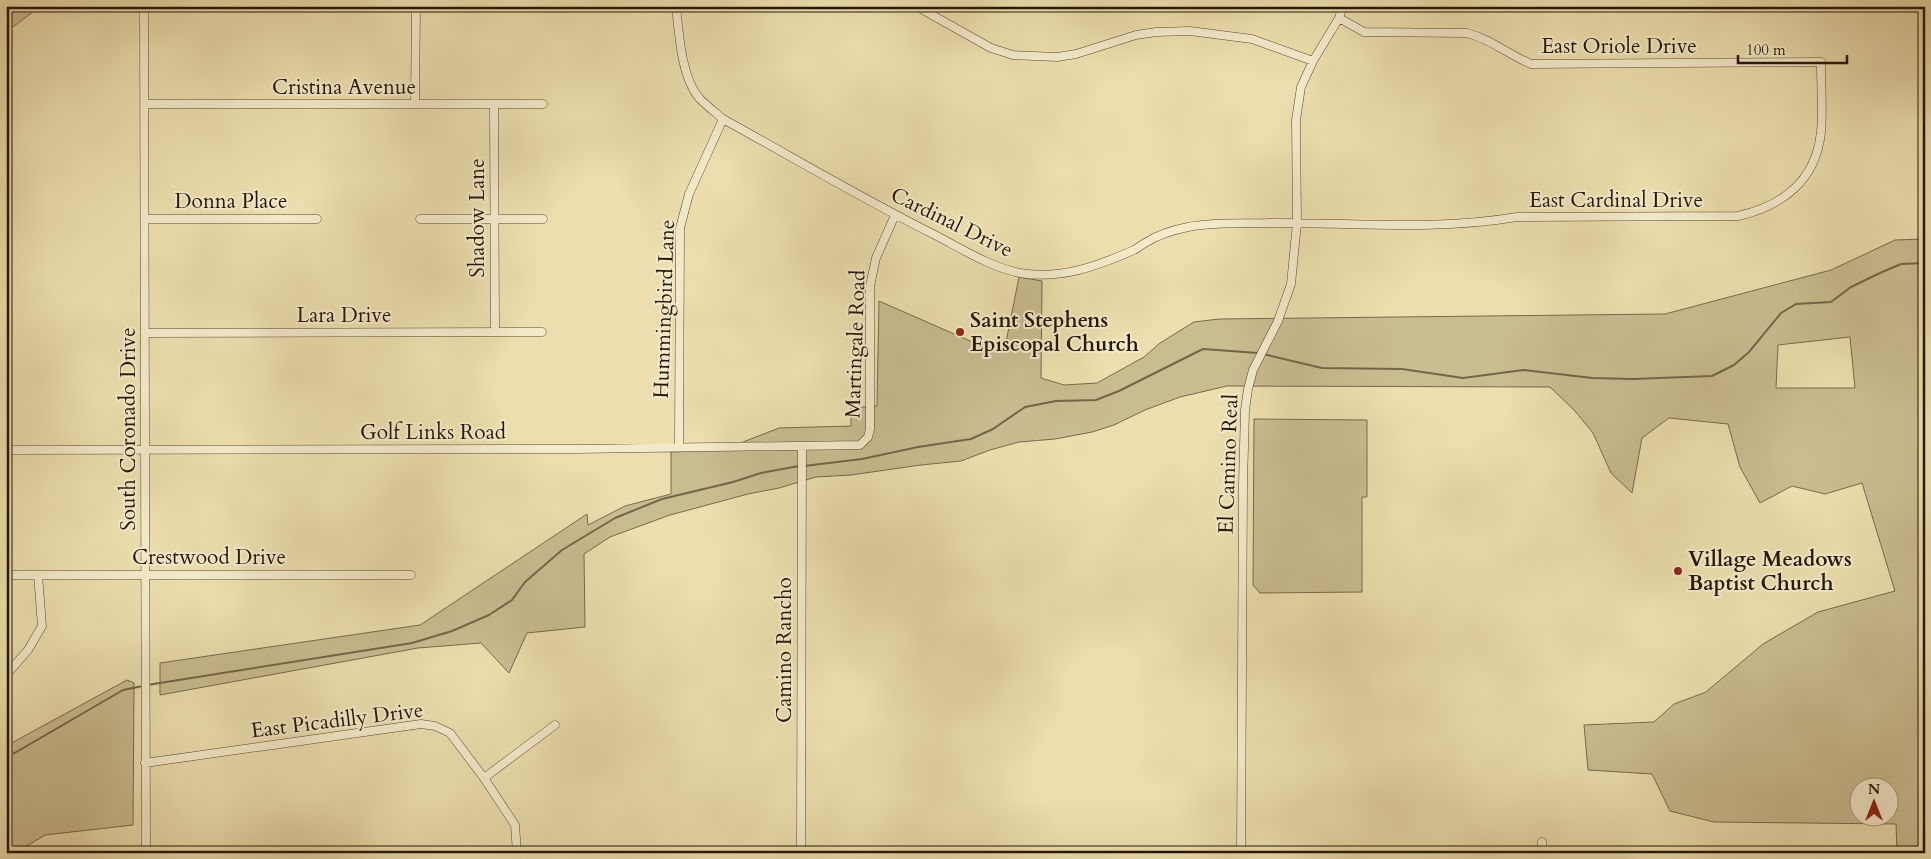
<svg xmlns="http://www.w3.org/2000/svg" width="1931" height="859" viewBox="0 0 1931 859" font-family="Cardo,serif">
  <rect width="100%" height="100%" fill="#ecdeae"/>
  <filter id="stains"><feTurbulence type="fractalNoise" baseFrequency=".004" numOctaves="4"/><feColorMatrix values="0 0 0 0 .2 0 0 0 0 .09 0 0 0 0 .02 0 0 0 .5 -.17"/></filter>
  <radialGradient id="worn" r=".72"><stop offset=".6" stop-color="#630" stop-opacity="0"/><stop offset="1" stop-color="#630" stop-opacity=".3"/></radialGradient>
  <!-- green -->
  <path fill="#cabc91" stroke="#786a4c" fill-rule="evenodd" d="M6 6H41L6 32Z
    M1925 239V853H1897L1896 824 1714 822 1670 811 1652 774 1588 770 1584 725 1654 722 1674 704 1706 692 1763 644 1818 612 1895 591 1862 483 1825 494 1792 486 1760 503 1740 467 1728 424 1669 418 1642 438 1632 493 1611 473 1593 433 1575 411 1550 387 1227 386 1180 397 1145 410 1114 425 1092 432 1055 439 1019 442 990 450 961 461 921 465 851 475 816 477 779 488 748 494 670 515 610 537 584 554 585 627 527 633 509 673 481 643 418 648 160 695V663L420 625 587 514 588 525 625 506 671 494V452L738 444 779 428 851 426V408L877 406 879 301 977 344 1006 342 1019 277 1042 281 1041 378 1064 385 1097 383 1144 357 1160 343 1194 322 1219 319 1665 314 1831 270 1895 240ZM1850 337 1855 388H1776L1778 345ZM1858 786H1888V816H1858Z
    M1254 419 1367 420V497H1362V592L1260 593 1253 585Z
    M127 680 134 683 133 825 45 835 15 853H6V746Z"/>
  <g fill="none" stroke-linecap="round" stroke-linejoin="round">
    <!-- stream -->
    <path stroke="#746649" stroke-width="2" d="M1263 354 1322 368 1402 369 1463 378 1523 370 1592 378 1633 379 1712 376 1734 365 1749 352 1781 313 1796 304 1831 302 1851 287 1880 273 1901 264 1925 263
      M804 466 862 459 918 447 971 439 993 429 1025 407 1056 401 1096 400 1119 391 1203 349 1258 353
      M147 685 412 643 452 631 489 615 512 600 525 582 562 550 615 518 662 499 733 482 761 473 799 466
      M6 758 123 690 143 686"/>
    <defs>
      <path id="minor" d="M144 6 146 853
        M676 6C679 33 681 78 700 99 707 106 716 113 723 119 794 158 863 199 935 235 962 249 990 267 1020 273 1060 280 1098 266 1134 250 1138 248 1141 245 1145 243 1157 235 1173 230 1188 227 1214 222 1242 224 1268 223 1351 222 1435 231 1517 217L1738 216C1782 206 1816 181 1821 132 1823 110 1821 85 1821 62L1531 64C1509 55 1491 39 1467 33L1364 32 1339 18
        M916 6 991 48 1013 55 1057 57 1076 54 1136 35 1156 32 1190 31 1252 39 1313 61
        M145 104H543
        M415 104 416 6
        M494 104 495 332
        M145 219H317
        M420 219H543
        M145 333 542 332
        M679 448 680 228 689 194 723 119
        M6 450 577 449 860 445 868 437 870 429V286L876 258 895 215
        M6 575H411
        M6 675 28 650 42 626 38 575
        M145 763 421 724 435 726 450 733 484 778 515 825 517 853
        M484 778 555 725
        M1542 842V853
        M801 853 802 447
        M1241 853 1243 484 1245 410 1248 389 1253 370 1278 321 1291 284 1297 223 1296 120 1301 87 1313 61 1339 18 1343 6"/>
    </defs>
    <!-- minor casing -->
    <use href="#minor" stroke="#574930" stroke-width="9"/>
    <!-- minor -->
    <use href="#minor" stroke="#f3eaca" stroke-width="8"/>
  </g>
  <!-- markers -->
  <g fill="#8f2418" stroke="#f3eaca" stroke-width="2">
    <circle cx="960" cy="332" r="5"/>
    <circle cx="1678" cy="571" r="5"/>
  </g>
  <g text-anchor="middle" stroke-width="4" stroke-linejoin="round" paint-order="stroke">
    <!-- street labels -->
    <g font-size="21" fill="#251706" stroke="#f3eaca">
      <text x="1619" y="53">East Oriole Drive</text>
      <text x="344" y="94">Cristina Avenue</text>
      <text x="1616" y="207">East Cardinal Drive</text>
      <text x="231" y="208">Donna Place</text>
      <text transform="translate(477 218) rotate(-90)" y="7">Shadow Lane</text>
      <text transform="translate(952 222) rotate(26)" y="7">Cardinal Drive</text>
      <text transform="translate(664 309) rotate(-88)" y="7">Hummingbird Lane</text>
      <text x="344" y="322">Lara Drive</text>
      <text transform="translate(855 344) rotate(-88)" y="7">Martingale Road</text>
      <text transform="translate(128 429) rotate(-90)" y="7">South Coronado Drive</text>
      <text x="433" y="439">Golf Links Road</text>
      <text transform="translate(1228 464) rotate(-88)" y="7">El Camino Real</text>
      <text x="209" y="564">Crestwood Drive</text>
      <text transform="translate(784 650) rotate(-90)" y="7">Camino Rancho</text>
      <text transform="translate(337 720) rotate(-7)" y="7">East Picadilly Drive</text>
    </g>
    <!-- poi labels -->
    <g font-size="21" font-weight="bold" fill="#251706" stroke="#f3eaca" text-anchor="start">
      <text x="970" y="327">Saint Stephens<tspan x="970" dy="24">Episcopal Church</tspan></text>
      <text x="1688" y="566">Village Meadows<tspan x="1688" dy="24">Baptist Church</tspan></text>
    </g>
  </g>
  <!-- margin -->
  <rect width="1931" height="859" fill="none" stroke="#ecdeae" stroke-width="25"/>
  <rect x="8" y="8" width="1916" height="844" fill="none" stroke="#251706" stroke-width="2.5"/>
  <rect x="12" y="12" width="1906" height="834" fill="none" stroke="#251706"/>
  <!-- north arrow -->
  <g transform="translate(1874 802)"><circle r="24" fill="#f3eaca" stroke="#a1967c"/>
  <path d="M0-4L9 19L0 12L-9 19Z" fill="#8f2418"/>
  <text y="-8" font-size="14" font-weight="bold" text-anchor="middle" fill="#251706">N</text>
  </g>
  <!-- scale -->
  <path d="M1738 55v8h109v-8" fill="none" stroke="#251706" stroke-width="2.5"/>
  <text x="1746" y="55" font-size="15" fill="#251706" stroke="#f3eaca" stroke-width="4" paint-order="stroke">100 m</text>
  <rect width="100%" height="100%" filter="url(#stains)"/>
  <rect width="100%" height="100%" fill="url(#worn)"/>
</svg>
